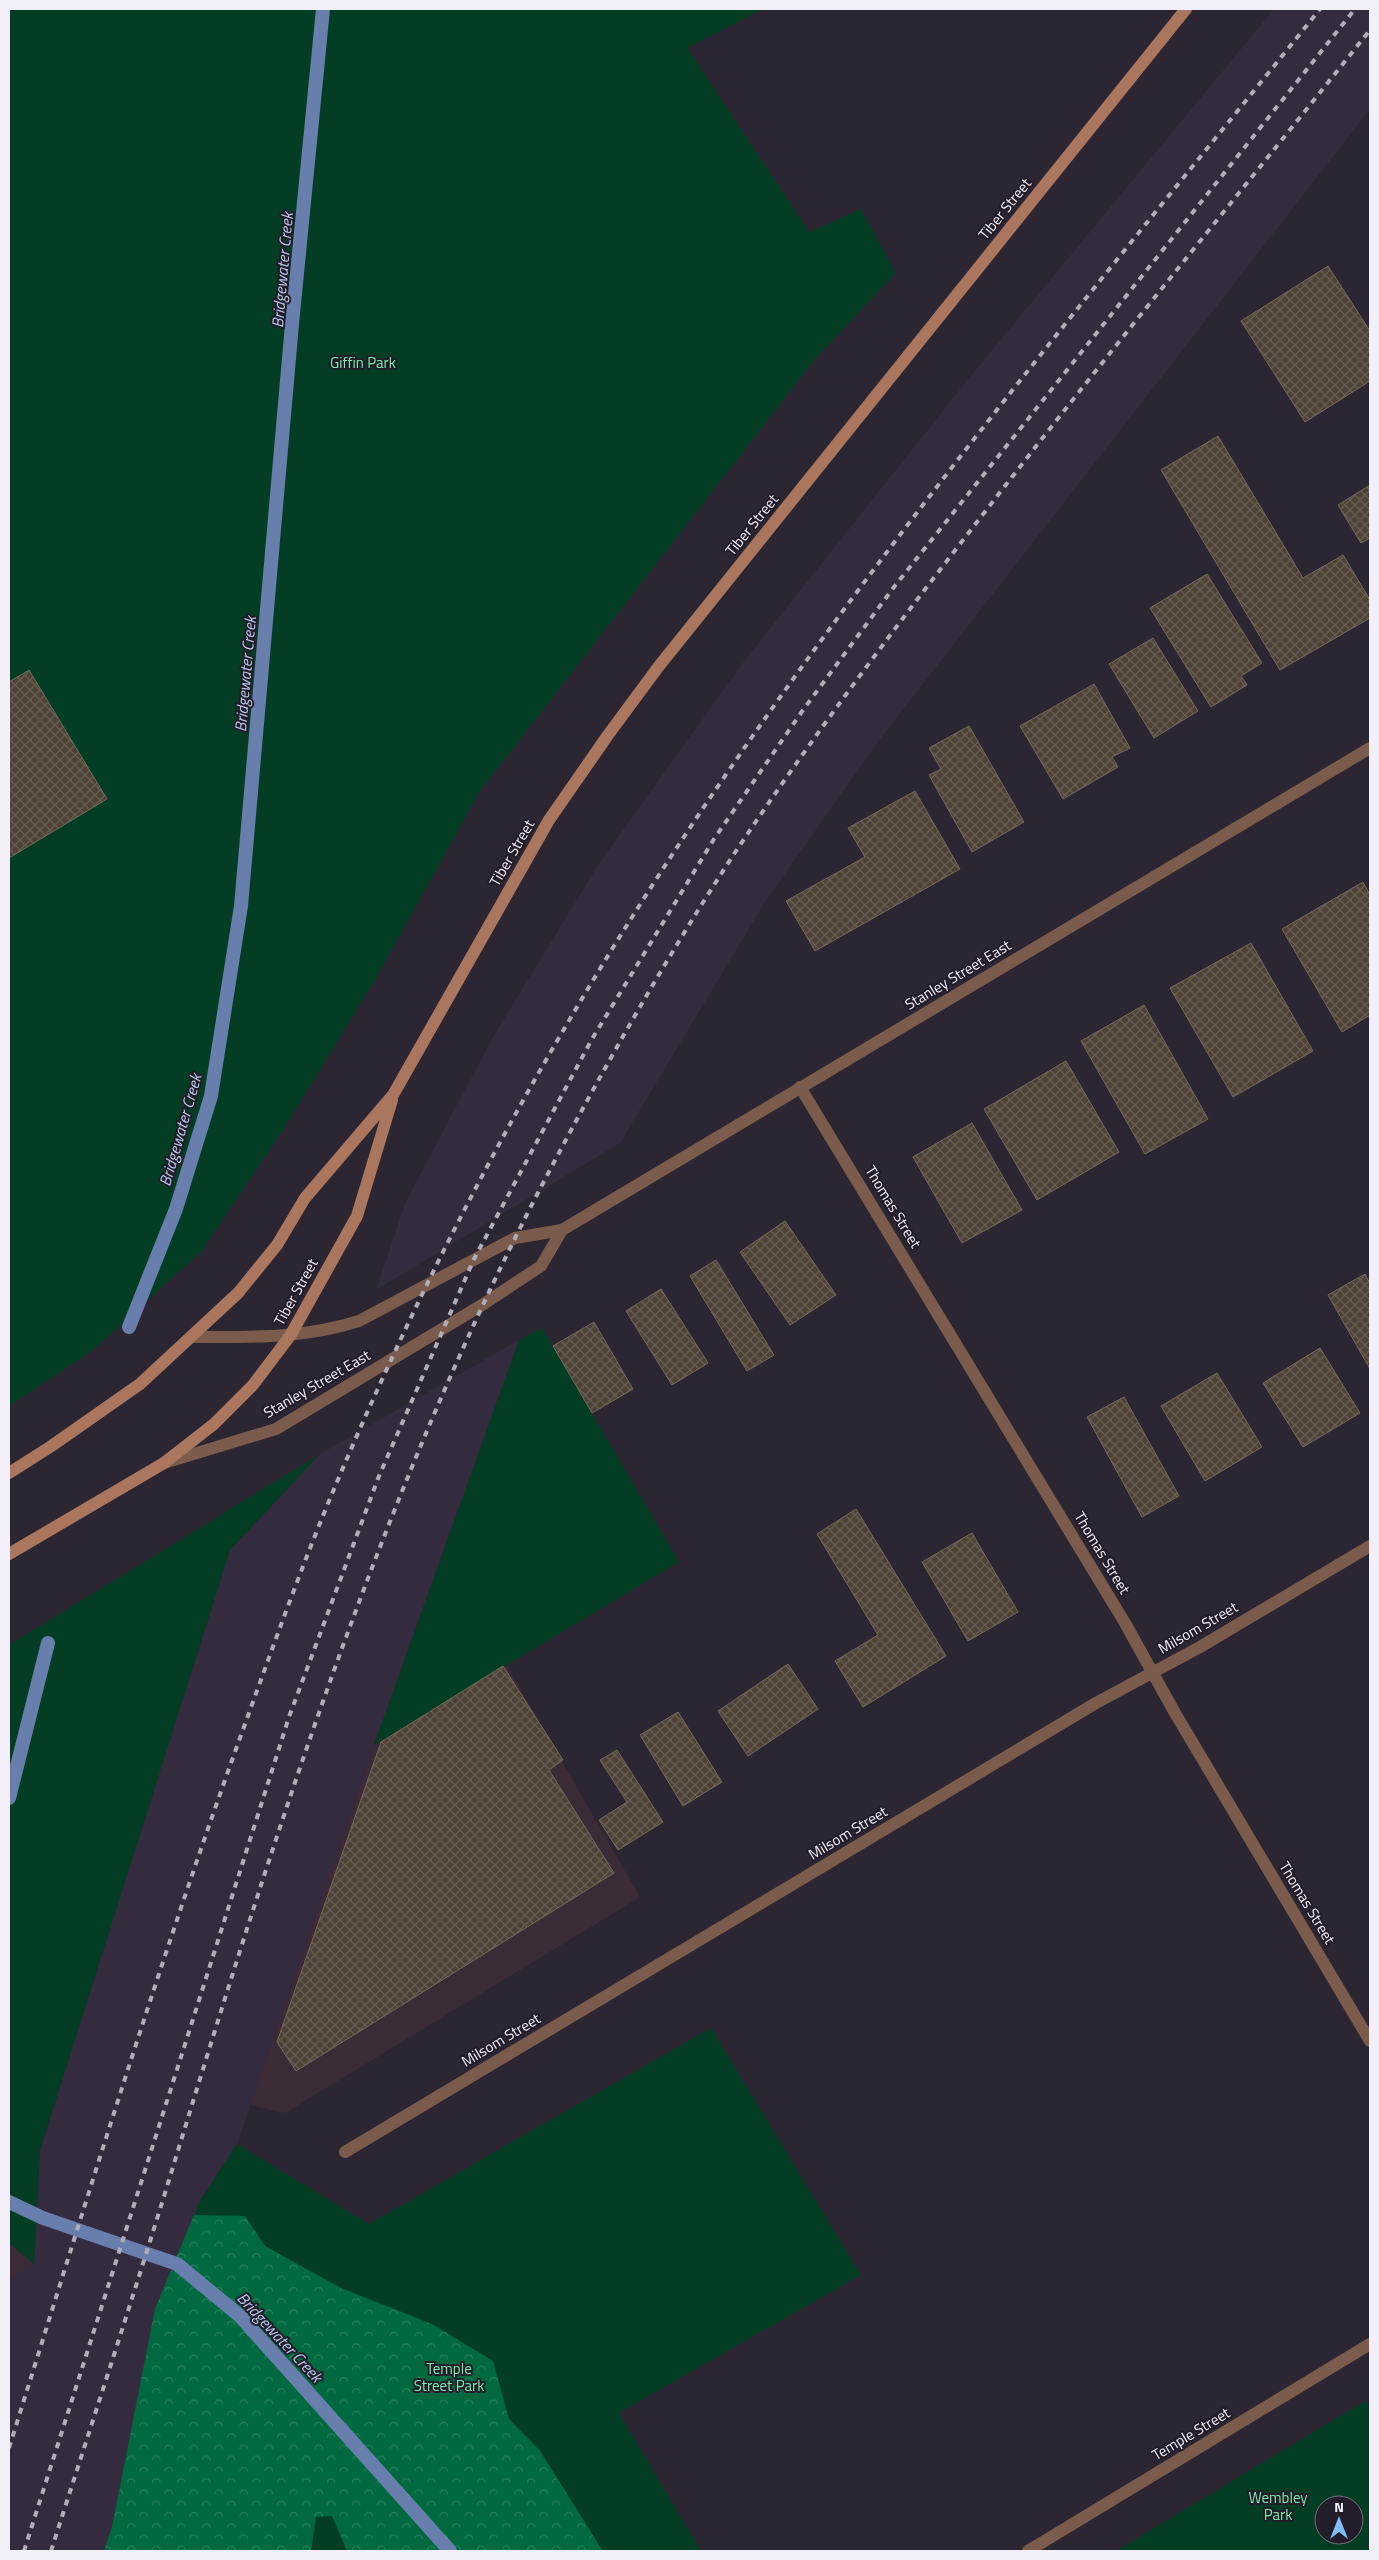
<svg xmlns="http://www.w3.org/2000/svg" width="1379" height="2560" viewBox="0 0 1379 2560" font-family="'Titillium Web',sans-serif">
  <defs>
    <pattern id="forest-crowns" width="20" height="18" patternUnits="userSpaceOnUse" patternTransform="scale(1.25)"><rect width="20" height="18" fill="#00693f"/><path d="M2 6a3 3 0 1 1 6 0M12 15a3 3 0 1 1 6 0" fill="none" stroke="#267f5c"/></pattern>
    <pattern id="building-cross-hatch" width="8" height="8" patternUnits="userSpaceOnUse" patternTransform="scale(1.25)"><rect width="8" height="8" fill="#4d4235"/><path d="M0 0l8 8M0 8l8-8" fill="none" stroke="#675e53"/></pattern>
  </defs>
  <rect width="100%" height="100%" fill="#2c2633"/>
  <!-- commercial -->
  <path fill="#3a2b36" d="M506 1664 640 1897 285 2113 250 2105 374 1745Z
    M9 2243 34 2264 9 2280Z"/>
  <!-- built -->
  <path fill="#352b3f" d="M1274 9H1370V109L877 743 765 902 620 1143 376 1290 405 1203 493 1037 598 865 745 660 965 383Z
    M519 1340 374 1745 237 2144 198 2204 171 2317 107 2551H9V2280L34 2264 40 2150 230 1550 320 1454Z"/>
  <!-- green -->
  <path fill="#033e24" fill-rule="evenodd" d="M9 9H763L687 48 809 232 861 209 896 273 815 359 480 791 375 980 283 1130 202 1251 92 1351 9 1406Z
    M542 1328 679 1562 374 1745 519 1340Z
    M320 1454 230 1550 40 2150 34 2264 9 2243V1645Z
    M711 2028 861 2275 619 2413 701 2551H107L171 2317 198 2204 237 2144 369 2224Z
    M1365 2401 1370 2407V2551H1116ZM1324 2505H1354V2535H1324Z"/>
  <!-- forest -->
  <path fill="url(#forest-crowns)" d="M194 2215 245 2216 265 2246 341 2288 432 2324 493 2361 509 2419 540 2451 603 2551H347L332 2516 316 2517 311 2551H104L112 2527 155 2309Z"/>
  <g fill="none" stroke-linecap="round" stroke-linejoin="round">
    <!-- stream -->
    <path stroke="#687eac" stroke-width="14" d="M129 1327 176 1209 211 1096 241 906 292 324 323 9
      M9 1798 48 1643
      M9 2202 43 2218 177 2264 240 2316 450 2551"/>
  </g>
  <!-- building -->
  <path fill="url(#building-cross-hatch)" stroke="#76695b" d="M1328 266 1370 331V381L1305 422 1241 321Z
    M1218 436 1303 578 1343 555 1370 600V618L1280 670 1161 470Z
    M1370 485V538L1361 543 1338 505Z
    M1207 574 1262 663 1241 676 1247 685 1211 707 1150 608Z
    M1153 638 1198 711 1154 738 1109 664Z
    M29 670 107 799 9 858V682Z
    M1094 684 1130 748 1112 757 1118 767 1063 799 1020 726Z
    M969 726 1024 822 972 852 929 775 941 769 929 748Z
    M915 791 960 869 815 951 786 901 865 857 848 828Z
    M1363 882 1370 895V1015L1342 1032 1282 929Z
    M1251 943 1313 1051 1233 1097 1170 988Z
    M1144 1005 1208 1119 1145 1154 1081 1041Z
    M1066 1061 1119 1152 1037 1200 984 1109Z
    M972 1123 1022 1210 962 1243 913 1157Z
    M785 1221 836 1295 790 1325 740 1252Z
    M716 1260 774 1355 747 1371 690 1276Z
    M1365 1274 1370 1284V1369L1328 1295Z
    M661 1289 708 1363 672 1385 626 1311Z
    M594 1322 633 1389 592 1413 553 1346Z
    M1320 1348 1360 1413 1303 1447 1263 1383Z
    M1217 1373 1262 1447 1205 1481 1161 1406Z
    M1124 1397 1179 1496 1142 1517 1087 1417Z
    M856 1509 946 1656 863 1707 835 1661 878 1635 817 1534Z
    M972 1533 1018 1612 968 1641 922 1562Z
    M788 1664 818 1709 748 1756 718 1711Z
    M503 1666 563 1760 549 1770 614 1873 296 2071 277 2042 381 1742Z
    M678 1712 722 1782 683 1806 640 1735Z
    M617 1750 663 1822 618 1850 599 1820 627 1802 600 1760Z"/>
  <g fill="none" stroke-linecap="round" stroke-linejoin="round">
    <!-- street -->
    <path stroke="#7b5b4c" stroke-width="12" d="M800 1087 1125 1623 1175 1713 1370 2041
      M191 1337C249 1337 302 1339 359 1321L515 1238 562 1230 1370 748
      M164 1463 276 1429 482 1305 541 1266 562 1230
      M345 2152 1096 1703 1200 1647 1370 1546
      M1028 2551 1370 2344"/>
    <!-- secondary -->
    <path stroke="#aa775e" stroke-width="12" d="M9 1473 50 1447 140 1384 238 1293 277 1245 305 1198 393 1095 549 820 608 735 659 666 1186 9
      M9 1554 164 1463 214 1424 253 1385 290 1336 357 1216 392 1100"/>
    <!-- rail -->
    <path stroke="#b2aeb8" stroke-width="4" stroke-dasharray="6 6" stroke-linecap="butt" d="M9 2448C86 2202 161 1955 249 1713 276 1638 303 1563 334 1489 401 1330 479 1173 567 1024 780 660 1056 337 1320 9
      M24 2551 289 1717 379 1476 474 1259 592 1039 714 839 803 710 894 587 1355 9
      M51 2551C89 2432 128 2313 165 2193 272 1843 380 1491 552 1166 608 1060 668 955 734 854 814 734 902 618 991 504 1115 344 1244 188 1370 30"/>
  </g>
  <g text-anchor="middle" stroke-width="4" stroke-linejoin="round" paint-order="stroke">
    <!-- street labels -->
    <g font-size="15" fill="#f3eff8" stroke="#231c29">
      <text transform="translate(1005 209) rotate(-51)" y="5">Tiber Street</text>
      <text transform="translate(752 525) rotate(-51)" y="5">Tiber Street</text>
      <text transform="translate(512 853) rotate(-60)" y="5">Tiber Street</text>
      <text transform="translate(958 975) rotate(-31)" y="5">Stanley Street East</text>
      <text transform="translate(893 1207) rotate(59)" y="5">Thomas Street</text>
      <text transform="translate(296 1292) rotate(-61)" y="5">Tiber Street</text>
      <text transform="translate(317 1384) rotate(-30)" y="5">Stanley Street East</text>
      <text transform="translate(1102 1553) rotate(59)" y="5">Thomas Street</text>
      <text transform="translate(1198 1628) rotate(-30)" y="5">Milsom Street</text>
      <text transform="translate(848 1833) rotate(-31)" y="5">Milsom Street</text>
      <text transform="translate(1307 1903) rotate(59)" y="5">Thomas Street</text>
      <text transform="translate(501 2040) rotate(-31)" y="5">Milsom Street</text>
      <text transform="translate(1191 2434) rotate(-31)" y="5">Temple Street</text>
    </g>
    <!-- park labels -->
    <g font-size="15" fill="#7aedae" stroke="#231c29">
      <text x="363" y="368">Giffin Park</text>
      <text x="449" y="2374">Temple<tspan x="449" dy="17">Street Park</tspan></text>
      <text x="1278" y="2503">Wembley<tspan x="1278" dy="17">Park</tspan></text>
    </g>
    <!-- water labels -->
    <g font-size="16" font-style="italic" fill="#b6caee" stroke="#231c29">
      <text transform="translate(282 270) rotate(-85)" y="6">Bridgewater Creek</text>
      <text transform="translate(245 674) rotate(-85)" y="6">Bridgewater Creek</text>
      <text transform="translate(180 1130) rotate(-74)" y="6">Bridgewater Creek</text>
      <text transform="translate(280 2337) rotate(47)" y="6">Bridgewater Creek</text>
    </g>
  </g>
  <!-- border -->
  <rect width="1379" height="2560" fill="none" stroke="#f3eff8" stroke-width="20"/>
  <!-- north arrow -->
  <g transform="translate(1339 2520)"><circle r="24" fill="#231c29" stroke="#76707c"/>
  <path d="M0-4L9 19L0 12L-9 19Z" fill="#82bcfa"/>
  <text y="-8" font-size="14" font-weight="bold" text-anchor="middle" fill="#f3eff8">N</text>
  </g>
</svg>
